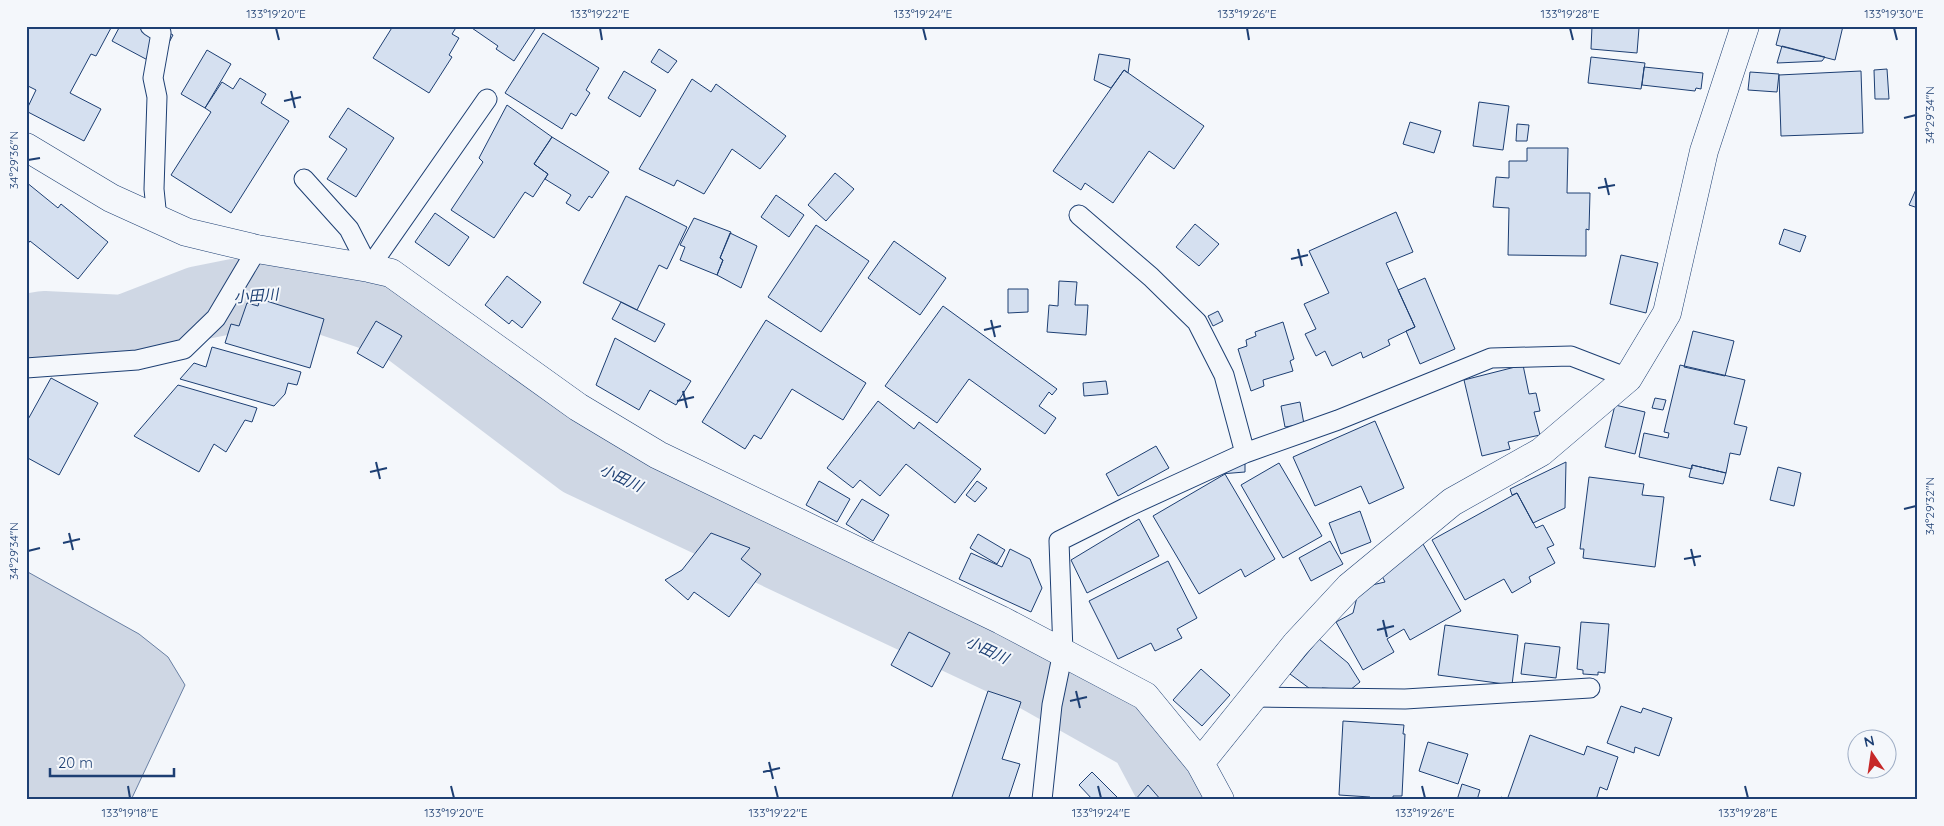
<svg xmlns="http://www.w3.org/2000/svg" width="1944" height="826" viewBox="0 0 1944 826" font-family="Quicksand,'Noto Sans JP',sans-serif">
  <rect width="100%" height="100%" fill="#f4f7fb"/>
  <!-- water -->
  <path fill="#cfd7e4" stroke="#687fa3" d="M26 571 139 634 168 657 185 685 131 800H26Z"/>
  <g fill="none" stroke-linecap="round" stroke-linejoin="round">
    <!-- river -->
    <path stroke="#cfd7e4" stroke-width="74" d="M26 331 44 328 124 332 199 303 234 296 309 292 401 323 582 460 1028 670 1145 736 1179 800"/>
  </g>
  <!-- building -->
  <path fill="#d5e0f0" stroke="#1d3f73" d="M30 26H112L96 56 91 54 70 93 101 109 84 141 26 111 36 90 26 85V34Z
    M120 26H157L173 35 157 65 112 41Z
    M393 26H457L452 34 459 38 449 55 452 57 429 93 373 58Z
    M469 26H532L535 29 514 61 496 49 498 46Z
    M1592 26 1639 28 1637 53 1591 49Z
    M1781 26H1843L1835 60 1776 45Z
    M543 33 599 68 586 90 590 93 576 116 571 113 562 129 505 93Z
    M1782 46 1825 57 1822 61 1777 63Z
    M659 49 677 61 668 73 651 62Z
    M207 50 231 64 205 108 181 94Z
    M1099 54 1130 59 1128 73 1124 70 1111 88 1094 80Z
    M1591 57 1645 63 1641 89 1588 83Z
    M1644 67 1703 73 1701 89 1696 88 1695 91 1642 85Z
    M1887 69 1889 99H1875L1874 70Z
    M1124 70 1204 126 1174 169 1149 151 1113 203 1085 183 1081 190 1053 171Z
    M624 71 656 90 640 117 608 98Z
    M1861 71 1863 133 1781 136 1779 75Z
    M1750 72 1779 74 1777 92 1748 90Z
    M240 78 266 94 261 103 289 121 231 213 171 175 211 112 205 108 222 82 233 89Z
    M692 79 711 92 716 84 786 136 760 169 732 149 704 194 677 180 674 186 639 169Z
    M1479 102 1509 106 1503 150 1473 146Z
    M507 105 552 137 534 164 548 174 533 197 525 192 494 238 451 210 483 162 479 158Z
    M348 108 394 138 356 197 327 179 347 149 329 137Z
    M1410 122 1441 131 1434 153 1403 144Z
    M1517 124 1529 125 1527 141H1516Z
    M552 137 609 172 592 198 589 196 579 211 566 203 571 195 545 179 548 174 534 164Z
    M1527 148H1568L1567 193H1590L1589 230 1586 229V256L1508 255 1509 208 1493 207 1496 177 1509 178V161H1527Z
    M835 173 854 189 826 221 808 205Z
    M26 182 58 208 61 204 108 242 78 279 30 241 26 246Z
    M1918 185V208L1909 205Z
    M776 195 804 215 789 237 761 217Z
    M626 196 687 227 667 269 659 265 637 310 583 283Z
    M1396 212 1413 252 1386 263 1415 327 1388 340 1390 345 1363 358 1361 352 1332 366 1325 351 1316 356 1305 334 1316 329 1304 304 1329 293 1309 251Z
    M435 213 469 237 449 266 415 242Z
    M694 218 731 232 720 258 723 260 717 275 680 260 685 247 680 245Z
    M1195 224 1219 244 1199 266 1176 247Z
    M816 225 869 261 821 332 768 297Z
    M1784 229 1806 236 1800 252 1779 244Z
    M730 233 757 246 741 288 717 275 723 260 720 258Z
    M894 241 946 278 920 315 868 278Z
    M1621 255 1658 263 1646 313 1610 304Z
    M507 276 541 302 522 328 512 320 509 324 485 305Z
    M1425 278 1455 349 1420 364 1406 331 1415 327 1398 290Z
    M1059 281 1077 282 1075 305H1088L1086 335 1047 332 1049 305 1058 306Z
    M1008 289H1028V312L1008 313Z
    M260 299 324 319 310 368 225 343 231 324 239 326 247 303 258 306Z
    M621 302 665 324 655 342 612 319Z
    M943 306 1057 389 1052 395 1049 392 1039 406 1056 418 1045 434 969 379 937 423 885 386Z
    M1218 311 1223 321 1213 326 1208 316Z
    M766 320 866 383 843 420 792 389 761 439 754 435 745 449 702 422Z
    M376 321 402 336 383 368 357 353Z
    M1283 322 1294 359 1290 361 1293 371 1263 380 1264 386 1251 391 1238 349 1247 346 1246 340 1256 336 1255 332Z
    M1693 331 1734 341 1725 376 1684 367Z
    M615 338 691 381 676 405 650 390 639 410 596 385Z
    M212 347 301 372 297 385 288 383 285 394 274 406 180 379 194 363 206 367Z
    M1523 365 1529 394 1536 393 1540 411 1534 412 1540 435 1508 442 1510 449 1482 456 1464 380Z
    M1680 365 1745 380 1734 424 1747 427 1740 455 1730 453 1726 473 1692 465V469L1639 457 1644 433 1668 438 1669 433 1664 432Z
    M51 378 98 403 59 475 26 457V423Z
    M1106 381 1108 394 1084 396 1083 383Z
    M178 385 257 408 252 422 245 420 226 452 214 444 199 472 134 436Z
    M1655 398 1666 400 1663 410 1652 408Z
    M878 401 914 429 919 422 981 469 955 503 906 464 880 496 860 480 853 488 827 468Z
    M1300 402 1304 424 1285 427 1281 406Z
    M1615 405 1645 412 1635 454 1605 447Z
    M1375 421 1404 488 1369 504 1361 486 1315 506 1293 457Z
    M1156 446 1169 468 1118 496 1106 474Z
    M1566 462 1565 508 1533 523 1517 493 1512 495 1510 489Z
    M1279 463 1322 536 1283 558 1241 485Z
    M1245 464V472L1220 474 1219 465Z
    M1692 465 1726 473 1723 484 1689 477Z
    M1778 467 1801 473 1794 506 1770 500Z
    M1225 474 1275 559 1245 577 1241 569 1199 594 1153 516Z
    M1589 477 1644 484 1642 495 1664 497 1655 567 1583 558 1584 549H1580Z
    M819 481 850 499 837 522 806 505Z
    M977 481 987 488 975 502 966 495Z
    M1517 493 1536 528 1543 525 1554 545 1547 548 1555 563 1529 577 1531 582 1512 593 1504 579 1465 600 1432 540Z
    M862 499 889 515 873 541 846 524Z
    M1360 511 1371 542 1341 554 1329 523Z
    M1139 519 1159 556 1087 593 1071 560Z
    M711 533 750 548 741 559 761 574 729 617 694 592 688 600 665 580 682 570Z
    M978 534 1005 550 997 564 970 548Z
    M1330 541 1343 564 1311 581 1299 558Z
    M1423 544 1461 611 1410 640 1404 629 1387 639 1394 652 1363 670 1336 622 1353 613 1358 593 1372 585 1385 582 1382 576 1397 558Z
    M1010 549 1030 559 1042 588 1031 612 959 579 971 553 1002 567Z
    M1168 561 1197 618 1177 629 1182 638 1155 651 1151 643 1118 659 1089 601Z
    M1581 622 1609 624 1605 673 1598 672V675L1583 674V670L1577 669Z
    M1445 625 1518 635 1512 685 1438 675Z
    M909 632 950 653 932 687 891 665Z
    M1319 639 1348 663 1360 682 1350 690 1322 688 1317 694 1290 674Z
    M1525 643 1560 647 1556 678 1521 674Z
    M1201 669 1230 695 1202 726 1173 700Z
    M988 691 1021 702 1002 759 1020 764 1008 800H951Z
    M1621 706 1641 713 1643 708 1672 718 1659 756 1635 747 1634 753 1607 743Z
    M1343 721 1404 725 1403 734H1405L1402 796H1393V800H1369L1370 797 1339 795Z
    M1530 735 1584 755 1587 746 1618 757 1607 790 1600 787 1596 800H1500L1501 797 1507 800Z
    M1428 742 1468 754 1458 784 1419 771Z
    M1092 772 1120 800H1093L1079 785Z
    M1462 784 1480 790 1477 800H1457Z
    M1148 785 1161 800H1135Z"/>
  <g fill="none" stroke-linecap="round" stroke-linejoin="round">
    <defs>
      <path id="lane" d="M150 26 161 33 153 78 157 97 154 189 157 219
        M304 179 349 229 369 268 487 99
        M1079 215 1151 277 1197 322 1224 375 1245 453
        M26 368 137 360 184 349 216 318 257 249
        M1255 697 1405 699 1590 688
        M1042 800 1052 705 1063 652 1059 541 1125 508 1245 453 1338 420 1491 358 1571 356 1628 378"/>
      <path id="street" d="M26 147 111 198 186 232 257 249 369 268 391 273 578 407 658 455 1001 620 1145 696 1200 763 1220 800
        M1200 763 1296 644 1349 587 1452 502 1541 452 1628 378 1667 313 1704 151 1745 26"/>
    </defs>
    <!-- lane casing -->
    <use href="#lane" stroke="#1d3f73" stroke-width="21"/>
    <!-- street casing -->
    <use href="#street" stroke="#1d3f73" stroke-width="29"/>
    <!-- lane -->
    <use href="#lane" stroke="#f4f7fb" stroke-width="19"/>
    <!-- street -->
    <use href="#street" stroke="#f4f7fb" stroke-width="28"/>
  </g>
  <!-- ticks -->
  <path fill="none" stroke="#1d3f73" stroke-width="2" d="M276 28 279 40M600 28 602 40M923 28 926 40M1247 28 1249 40M1570 28 1573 40M1894 28 1897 40M291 91 295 108M284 101 301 97M1904 118 1916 115M28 160 40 158M1605 178 1609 195M1598 188 1615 185M1298 249 1302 266M1291 259 1308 255M991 320 995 337M984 330 1001 326M683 391 687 408M677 401 694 397M376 462 380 479M370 472 387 468M1904 509 1916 506M69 533 73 550M63 543 80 539M1691 549 1695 566M28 551 40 548M1684 559 1701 556M1383 620 1387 637M1377 630 1394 626M1076 691 1080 708M1070 701 1087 697M769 762 773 779M763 772 780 768M128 786 130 798M451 786 454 798M775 786 778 798M1098 786 1101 798M1422 786 1425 798M1745 786 1748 798"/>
  <g text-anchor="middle" stroke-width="4" stroke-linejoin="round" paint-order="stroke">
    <!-- water labels -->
    <g font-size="15" font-style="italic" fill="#1d3f73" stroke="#f4f7fb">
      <text transform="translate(256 296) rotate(-4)" y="5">小田川</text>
      <text transform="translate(621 478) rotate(25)" y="5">小田川</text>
      <text transform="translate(987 650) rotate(25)" y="5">小田川</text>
    </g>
  </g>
  <!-- border -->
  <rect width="1944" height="826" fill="none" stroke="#f4f7fb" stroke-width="55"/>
  <!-- north arrow -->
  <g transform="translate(1872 754) rotate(347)"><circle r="24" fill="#f4f7fb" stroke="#9eadc5"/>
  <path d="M0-4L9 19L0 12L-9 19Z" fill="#c62828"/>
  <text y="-8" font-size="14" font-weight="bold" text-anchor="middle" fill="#1d3f73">N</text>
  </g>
  <!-- scale -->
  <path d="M50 768v8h124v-8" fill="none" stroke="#1d3f73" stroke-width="2.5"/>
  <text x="58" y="768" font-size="15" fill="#1d3f73" stroke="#f4f7fb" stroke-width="4" paint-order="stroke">20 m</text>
  <rect x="28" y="28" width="1888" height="770" fill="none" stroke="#1d3f73" stroke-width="2"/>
  <g font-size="12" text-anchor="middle" fill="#1d3f73">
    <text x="276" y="18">133°19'20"E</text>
    <text x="600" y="18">133°19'22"E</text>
    <text x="923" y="18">133°19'24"E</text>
    <text x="1247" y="18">133°19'26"E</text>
    <text x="1570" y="18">133°19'28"E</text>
    <text x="1894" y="18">133°19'30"E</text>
    <text transform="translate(1930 115) rotate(-90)" y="4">34°29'34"N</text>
    <text transform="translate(14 160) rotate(-90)" y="4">34°29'36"N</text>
    <text transform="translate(1930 506) rotate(-90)" y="4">34°29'32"N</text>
    <text transform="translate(14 551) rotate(-90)" y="4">34°29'34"N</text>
    <text x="130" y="817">133°19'18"E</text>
    <text x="454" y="817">133°19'20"E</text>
    <text x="778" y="817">133°19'22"E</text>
    <text x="1101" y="817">133°19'24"E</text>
    <text x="1425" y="817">133°19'26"E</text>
    <text x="1748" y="817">133°19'28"E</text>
  </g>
</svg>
